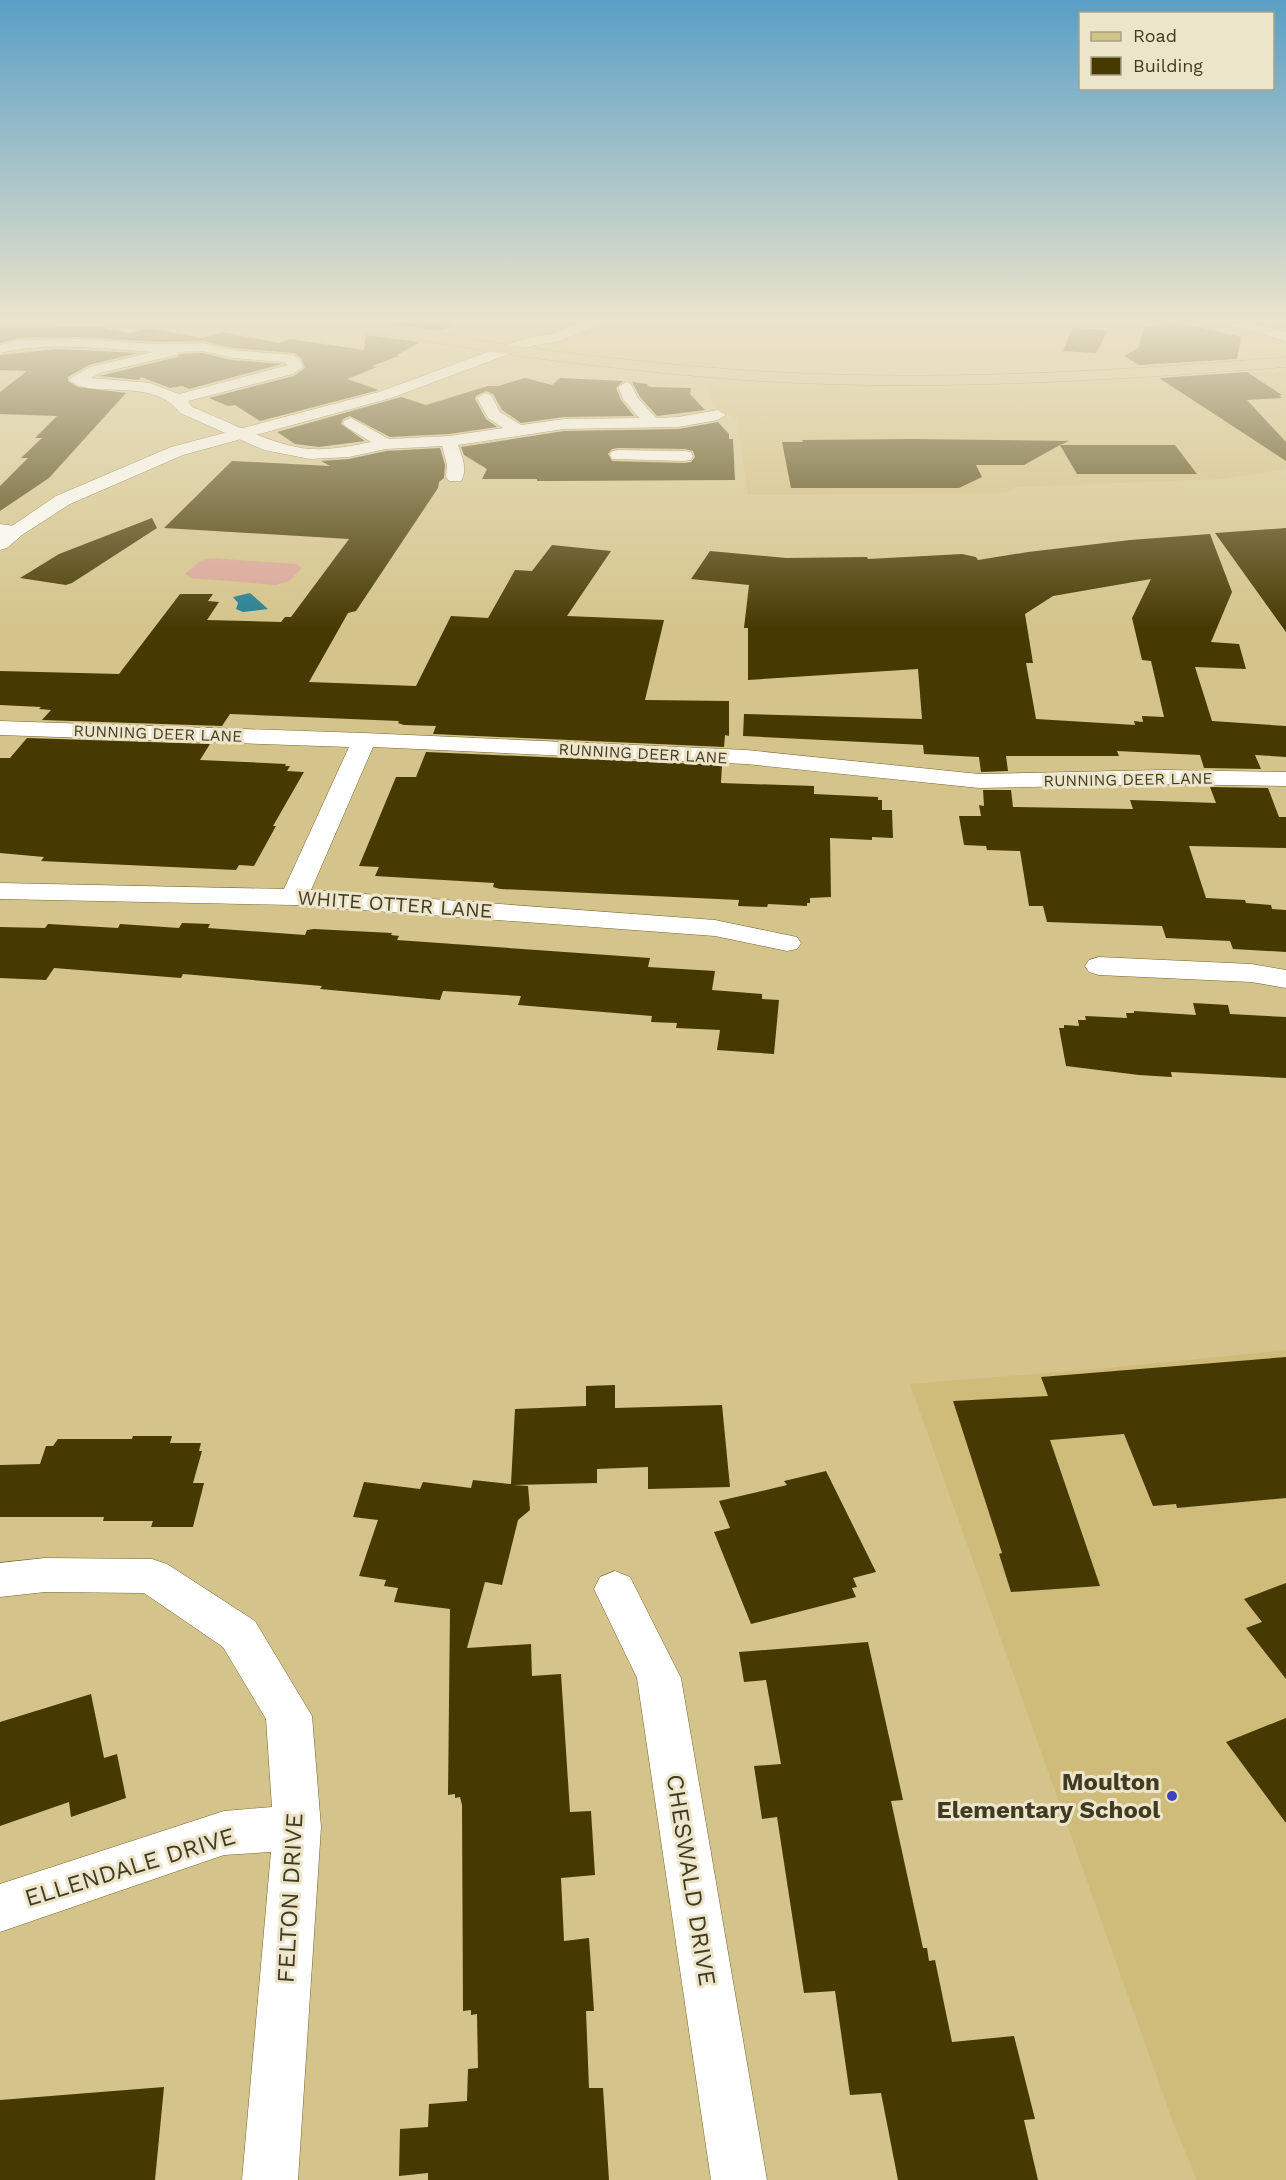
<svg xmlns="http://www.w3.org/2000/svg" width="1286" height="2180" viewBox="0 0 1286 2180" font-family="'Work Sans',sans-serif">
  <rect width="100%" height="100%" fill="#d4c48b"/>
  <!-- built -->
  <path fill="#cfbc7b" d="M1286 371V469L1223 479 1015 487 1006 493 748 495 737 420 713 406 707 383 968 388Z
    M1286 1350V2180H1197L1174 2125 910 1384 1097 1369Z"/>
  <!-- green -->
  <path fill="#daa599" d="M211 558 296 564 302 568 289 581 276 585 191 578 185 574 200 561Z"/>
  <!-- water -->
  <path fill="#248092" d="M250 593 268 609 243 612 236 609 238 603 233 597Z"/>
  <!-- building -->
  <path fill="#463902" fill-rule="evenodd" d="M382 323H454L440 331Z
    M1163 323H1181L1241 337 1237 359 1139 365 1124 356 1138 348 1144 328Z
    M99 327 130 333 149 328 202 338 223 332 279 343 290 339 364 350 366 335 420 342 397 355 399 356 372 366 377 367 347 379 379 390 260 421 235 405 228 406 209 398 294 376 305 368 301 358 294 353 233 348 203 341 159 342 78 337 18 338 0 343V328Z
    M1072 328 1108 330 1096 353 1063 351Z
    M57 349 138 353 89 365 68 377V381L78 387 126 393 49 478 0 511V486L28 458H21L42 438H35L57 416 0 414V392L27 371 0 370V355Z
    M203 353 232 360 282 364 189 389 182 386 170 388 141 377 139 380 99 376 177 357 180 354Z
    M1247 372 1282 395 1279 396 1282 398 1247 400 1286 442V461L1159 378Z
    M525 378 552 385 560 378 623 381 616 388 621 400 634 416 564 417 521 423 502 410 493 394 486 391 476 396 475 399 486 419 497 427 449 434 390 437 350 416 343 419 341 424 365 441 319 447 295 444 277 432 401 397 426 405 488 386H498Z
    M632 382 648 384 647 386 652 387 691 388 690 394 705 410 657 416 640 397Z
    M718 422 729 434V439H733L735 480 549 481H537V479H482L487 469 464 455 461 447 564 431 678 429ZM618 448 685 449 693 451 695 457 691 462 685 463 612 461 608 454 612 449Z
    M913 439 1069 441 1060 445H1175L1197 474H1077L1060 445 1024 465H976L982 477 959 488H791L782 442H803L802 440Z
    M440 448 445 465 444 478 439 482 438 488 356 611 348 613 309 682 416 686 451 616 488 618 515 570 532 571 552 545 611 551 567 616 664 620 645 700 729 701V736L725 735 724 747 433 734 436 726 404 725 398 723 399 721 230 714 222 726 42 720 51 710 39 709 41 707 0 705V671L119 674 180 594H213L208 601 219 602 207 620 281 622 285 617H291L349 539 164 528 232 461 330 466 321 461 349 459 386 451Z
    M152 518 157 528 72 583 66 585 20 578 59 554Z
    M1286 528V632L1215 533Z
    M1210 534 1232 592 1211 642 1239 644 1246 669 1195 667 1212 721 1286 726V757L1255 755 1261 769 1204 768 1200 755 1117 751 1119 756H1006L1008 771 981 772 979 757 924 754 923 745 743 736 744 714 922 719 918 669 748 680V628H744L749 585 691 579 710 551 786 558 867 557 868 559 962 554 976 557 978 560 1028 552 1130 540ZM1151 579 1132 618 1142 660 1151 661 1164 717 1142 716 1143 722 1134 721 1135 725 1036 719 1026 663H1033L1025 614 1053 596Z
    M27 738 210 744 200 760 286 764 285 766H290L287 771 304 772 273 826H276L254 866 239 865 236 870 41 861 44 857 0 853V758H10Z
    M426 752 722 765 721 783 814 786V794L878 797V800H882V810H892L893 838 872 837V840L830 838 831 897 810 898V903H807V906L768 904 767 907 738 906 739 900 500 889 493 887 494 883 375 876 379 867 359 866 396 777H416Z
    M1210 787 1268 788 1279 817H1286V848L1189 846 1206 898 1245 900 1246 903 1271 905 1272 909 1286 910V952L1233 949 1230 941 1166 938 1162 926 1047 922 1043 906H1029L1020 851 987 850 986 846 964 845 959 816H981L979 805 984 806 983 790H1011L1013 807 1133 809 1130 800 1216 803Z
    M182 923 210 924 208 928 305 935 307 930 314 929 392 933 391 935 399 936 397 940 650 958 648 967 715 971 712 990 762 994V999L779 1000 774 1054 717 1050 720 1030 676 1028 677 1023 651 1022 652 1016 518 1005 521 996 443 991 440 1000 320 989 322 986 229 978 183 974 181 978 54 968 46 980 0 978V927L45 928 48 924 118 928 120 924 179 928Z
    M1193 1003 1228 1005 1230 1014 1286 1017V1078L1171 1072 1172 1077 1139 1075 1066 1066 1059 1028H1064V1025L1079 1026 1078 1020H1086L1085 1016 1127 1018 1126 1013H1134V1011L1196 1015Z
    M1286 1357V1498L1177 1508 1176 1504 1153 1506 1124 1434 1050 1440 1100 1586 1011 1592 999 1554 1002 1553 953 1401 1048 1396 1041 1377Z
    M615 1385V1408L722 1405 730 1487 648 1489V1467L597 1469V1483L513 1485 528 1486 530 1510 518 1520 502 1585 485 1582 467 1648 531 1644 532 1676 561 1674 570 1812 591 1811 595 1875 561 1878 564 1941 589 1938 594 2011H586L589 2088H603L609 2180H428V2173L399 2176 400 2129 428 2127 429 2104 467 2101 468 2069 478 2068 477 2014 471 2015V2010L463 2011 462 1805 460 1797 455 1798V1794L448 1795 450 1609 394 1602 398 1588 384 1586 386 1580 359 1576 378 1520 353 1517 364 1482 420 1489 423 1482 471 1488 473 1480 511 1484 515 1409 586 1406V1386Z
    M133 1436H172L170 1443H201L199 1451H202L193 1483H204L193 1527H151L153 1521H103L104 1517H0V1465L40 1464 46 1446H53L58 1439H132Z
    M826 1471 876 1572 853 1578 857 1587 852 1588 856 1597 751 1624 714 1532 730 1528 719 1501 787 1485 784 1481Z
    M1286 1583V1679L1246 1628 1262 1622 1244 1599Z
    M868 1642 903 1800 891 1801 923 1948H927L929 1961 935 1960 952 2042 1014 2036 1035 2119 1024 2120 1038 2180H898L881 2093 850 2095 835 1991 804 1993 777 1817 762 1819 754 1766 781 1764 766 1680 744 1682 739 1652Z
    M91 1694 104 1758 117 1754 126 1798 71 1817 69 1802 0 1826V1722Z
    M1286 1718V1823L1226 1742Z
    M164 2087 155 2180H0V2100Z"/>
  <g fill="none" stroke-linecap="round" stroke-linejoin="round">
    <defs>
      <path id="street" d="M78 339 159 344 203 343 233 350 293 355 299 359 303 367 293 374 188 401 192 407C226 420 275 447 311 449 331 450 352 446 371 442L345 426 343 423 345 420 351 418 389 439 449 436 503 428 488 418 477 398 485 393 491 395 500 412 521 425 564 419 639 418 623 399 618 387 626 382 631 384 638 398 656 418 678 417 718 410 726 415 718 420 678 427 564 429 458 445C462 457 468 469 461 481H449L446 477 447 465 442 446 386 449 349 457 310 459 264 450 180 413C153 375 88 401 69 379L90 367 153 352C103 349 49 341 0 353V345L18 340ZM203 351 233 358 284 362 288 365 179 394 150 383 91 378 100 373 176 355 179 352Z
        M618 450 685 451 691 452 693 456 691 460 685 461 612 459 610 455 612 451Z
        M0 524 22 527 24 531 22 535 0 536Z
        M0 721 364 733 746 750 979 774 1163 770 1286 772V786L1163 784 979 788 746 764 373 747 311 890 715 920 797 937 801 943 797 949 787 951 715 936 294 905 0 899V883L284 889 349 747 0 735Z
        M1099 957 1251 964 1286 970V988L1251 982 1099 975 1089 972 1085 966 1089 960Z
        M45 1558 152 1559 167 1564 255 1621 312 1716 321 1827 298 2180H242L271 1852 224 1855 0 1932V1884L224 1811 272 1807 266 1719 223 1647 144 1593 45 1592 0 1597V1563Z
        M615 1571 630 1577 681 1678 767 2180H711L637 1678 594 1589 600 1577Z"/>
      <path id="secondary" d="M579 323H598L596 326 560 341 531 346 391 398 183 455 70 504 22 535 7 548 0 550V534L56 496 171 447 379 392 523 339 552 334Z
        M1231 323H1253L1286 332V341L1233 326Z"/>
      <path id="primary" d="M312 323C378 318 446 336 511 345 575 355 638 361 702 367 897 384 1091 373 1286 357V367C1101 381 916 393 730 379 658 373 585 365 512 355 448 345 384 333 319 327Z"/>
    </defs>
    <!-- street casing -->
    <use href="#street" stroke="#74642e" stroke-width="1"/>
    <!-- secondary casing -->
    <use href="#secondary" stroke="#74642e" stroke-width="1"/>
    <!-- primary casing -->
    <use href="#primary" stroke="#8c7933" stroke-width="1"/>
    <!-- street -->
    <use href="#street" fill="#fff" fill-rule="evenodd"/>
    <!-- secondary -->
    <use href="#secondary" fill="#fff" fill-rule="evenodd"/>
    <!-- primary -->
    <use href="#primary" fill="#d2c389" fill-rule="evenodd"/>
  </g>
  <!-- sky -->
  <linearGradient id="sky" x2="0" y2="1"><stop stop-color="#599fc6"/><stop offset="0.51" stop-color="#ece4cb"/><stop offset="1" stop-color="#ece4cb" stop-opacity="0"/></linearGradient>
  <rect width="1286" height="628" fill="url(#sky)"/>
  <!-- markers -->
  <circle fill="#3d45b9" stroke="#ede5c9" stroke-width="2" cx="1172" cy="1796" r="6"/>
  <g text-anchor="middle" stroke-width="6" stroke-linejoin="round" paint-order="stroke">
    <!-- far-street labels -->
    <g font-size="16" fill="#423b24" stroke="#ede5c9">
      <text transform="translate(158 733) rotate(2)" y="6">RUNNING DEER LANE</text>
      <text transform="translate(643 753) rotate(3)" y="6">RUNNING DEER LANE</text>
      <text transform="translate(1128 779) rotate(-1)" y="6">RUNNING DEER LANE</text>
    </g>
    <!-- street labels -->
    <g font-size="20" fill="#423b24" stroke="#ede5c9">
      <text transform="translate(395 904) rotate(4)" y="7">WHITE OTTER LANE</text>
    </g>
    <!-- near-poi labels -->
    <g font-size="24" font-weight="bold" fill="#423b24" stroke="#ede5c9" text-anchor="end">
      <text x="1160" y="1790">Moulton<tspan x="1160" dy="28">Elementary School</tspan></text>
    </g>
    <!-- near-street labels -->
    <g font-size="24" fill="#423b24" stroke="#ede5c9">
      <text transform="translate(130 1867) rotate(-17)" y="8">ELLENDALE DRIVE</text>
      <text transform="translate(691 1880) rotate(81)" y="8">CHESWALD DRIVE</text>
      <text transform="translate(290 1898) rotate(-87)" y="8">FELTON DRIVE</text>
    </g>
  </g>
  <!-- legend -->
  <rect x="1079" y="12" width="195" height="78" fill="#ede5c9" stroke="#a9a187" stroke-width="1.5"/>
  <rect x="1091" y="32" width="30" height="9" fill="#d2c389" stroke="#a9a187" stroke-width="1.5"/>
  <text x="1133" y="42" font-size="18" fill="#423b24">Road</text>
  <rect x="1091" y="57" width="30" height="18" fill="#463902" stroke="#a9a187" stroke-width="1.5"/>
  <text x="1133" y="72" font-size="18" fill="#423b24">Building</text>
</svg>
